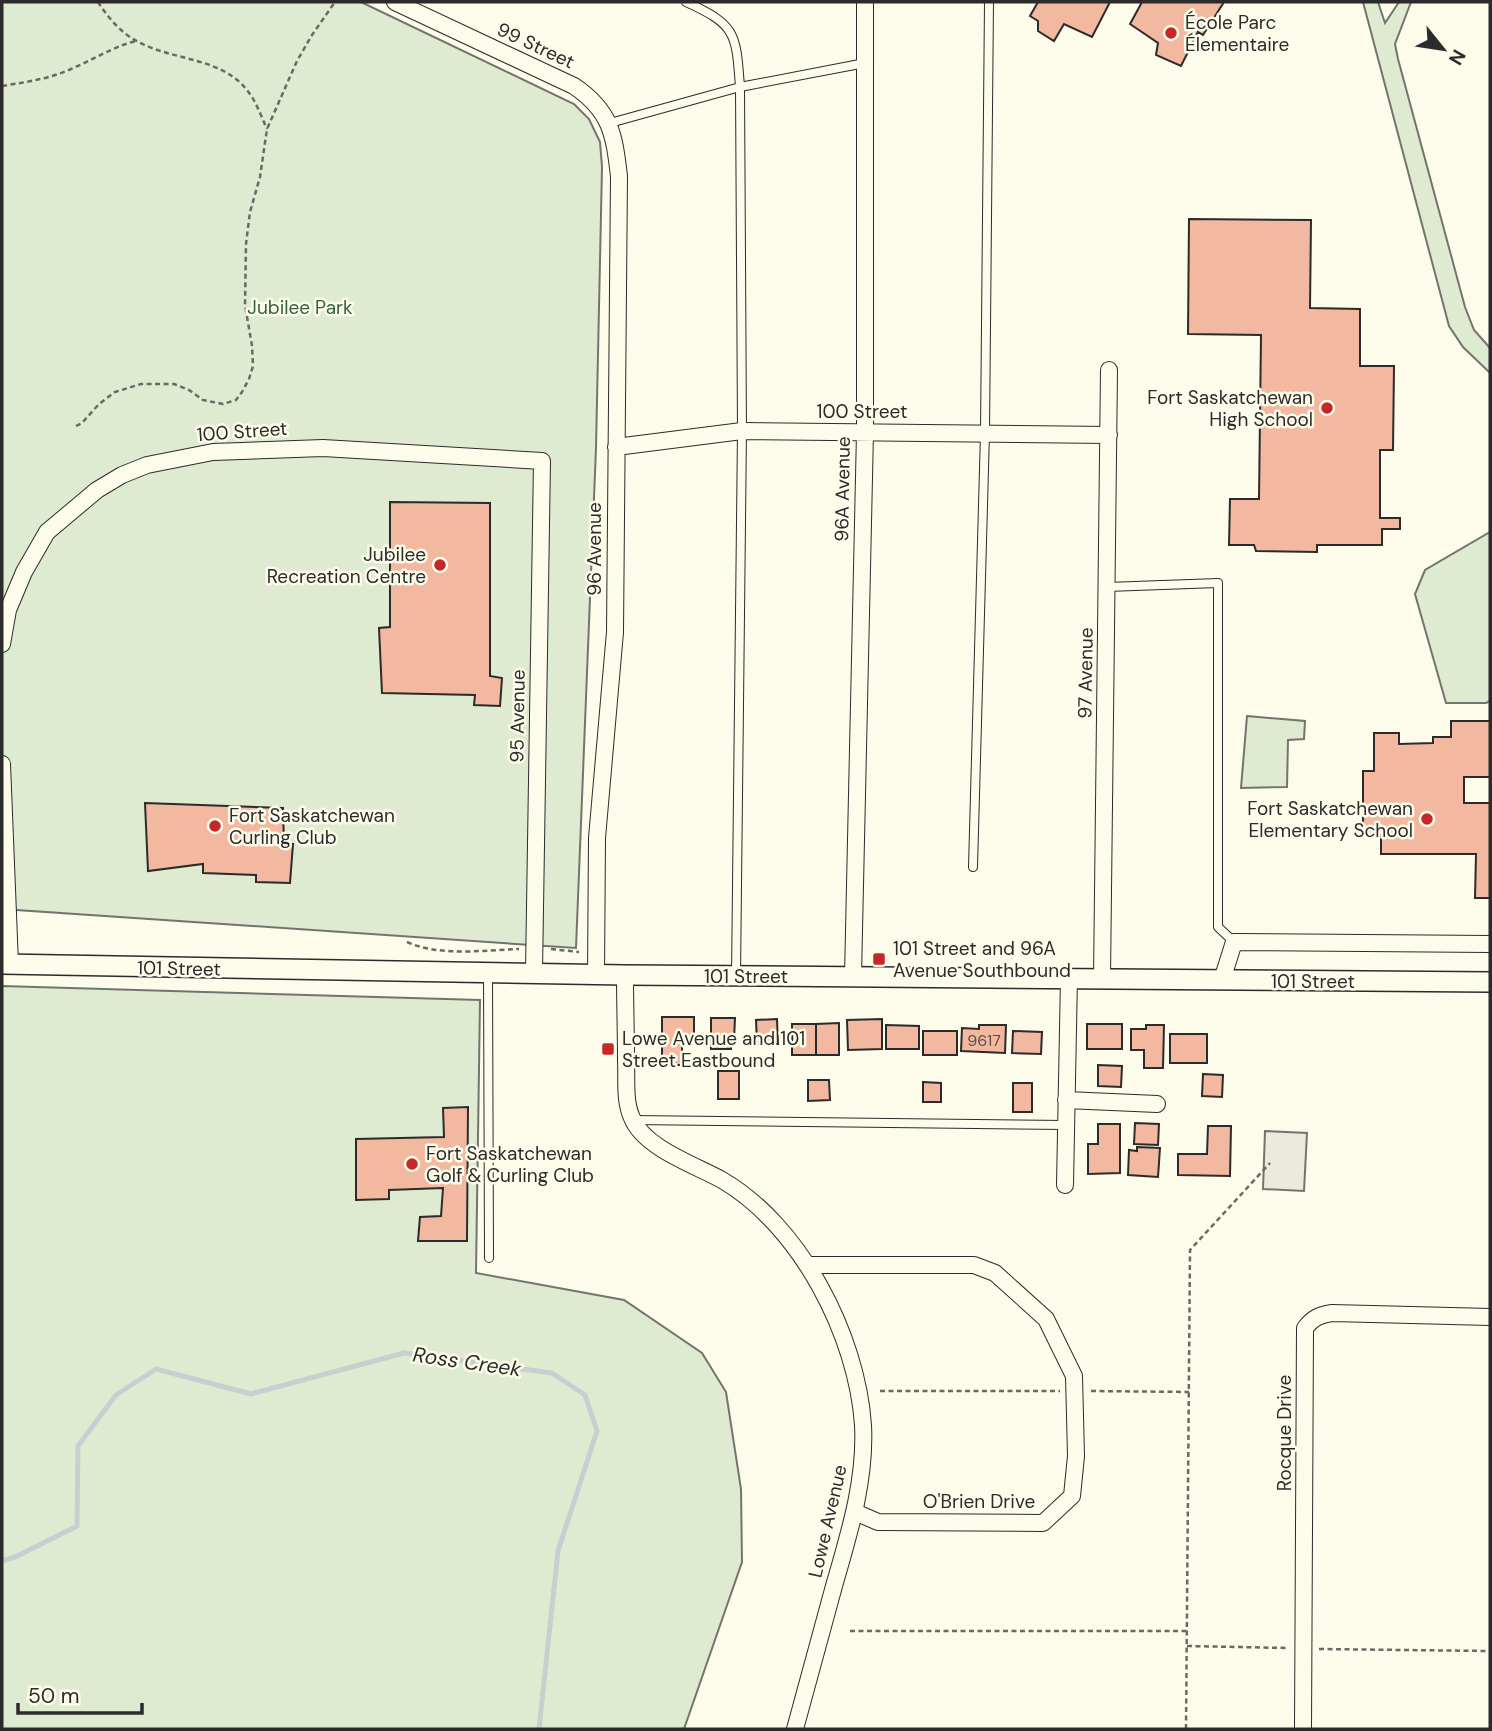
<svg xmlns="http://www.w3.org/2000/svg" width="1492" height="1731" viewBox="0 0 1492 1731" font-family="'DM Sans',sans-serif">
  <rect width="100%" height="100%" fill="#fdfbea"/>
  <!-- green -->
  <path fill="#deebd1" stroke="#74746e" stroke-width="2" d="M2 2H361L574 104 589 119 600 142 602 167 596 448 576 948 2 909Z
    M1363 2H1378L1385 23 1399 2H1411L1395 44 1398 59 1465 307 1474 330 1490 348V373L1463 347 1449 326Z
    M1490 532V701L1486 703H1446L1415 594 1425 570Z
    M1247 716 1305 721 1304 739 1288 740 1287 787 1241 788Z
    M2 986 480 1000 476 1273 624 1300 702 1353 726 1392 741 1489 742 1562 684 1729H2Z"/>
  <!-- parking -->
  <path fill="#eceadb" stroke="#74746e" stroke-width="2" d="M1265 1131 1307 1133 1304 1191 1263 1189Z"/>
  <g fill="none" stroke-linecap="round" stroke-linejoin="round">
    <!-- stream -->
    <path stroke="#c7d0d0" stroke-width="5" d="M2 1561 15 1557 77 1526 78 1446 116 1395 156 1369 251 1394 404 1353 552 1373 585 1395 597 1431 558 1551 539 1729"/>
  </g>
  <!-- building -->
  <path fill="#f2b8a0" stroke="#2b2b2b" stroke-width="2" d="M1038 2H1110L1092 37 1064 24 1054 41 1038 31V21L1030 16Z
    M1142 2H1224L1203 35 1198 32 1181 66 1156 55 1158 43 1130 24Z
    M1189 219 1311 220 1310 308 1360 309V366H1394L1393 450H1380V518H1400V529H1382V545H1317V552L1256 551 1254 545H1229L1230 499H1259L1261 335 1188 334Z
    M390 502 490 503V676L502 678 500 706 474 705 475 695 382 693 379 628 390 627Z
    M1451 721H1490V777H1464V803H1490V898H1475L1476 854H1381V835H1363V771H1374V733H1399V744L1433 743V737H1451Z
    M145 803 283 808 284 844H293L290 883 256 882V875L203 873V864L148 871Z
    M662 1017H694V1039H682V1065H662Z
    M711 1018H735L734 1040H731V1049H711Z
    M777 1019 778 1044H757L756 1020Z
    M882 1019V1049L848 1050 847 1020Z
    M839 1023V1055H816V1024Z
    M792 1024H816V1055H792Z
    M1087 1024H1122V1049H1087Z
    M886 1025 919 1026V1049H886Z
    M979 1025H1006L1005 1053 961 1051 962 1028 979 1029Z
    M1146 1025H1164L1163 1068H1144V1050H1131V1029H1146Z
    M923 1031H957V1055H923Z
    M1013 1031 1042 1032 1041 1054 1012 1053Z
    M1170 1034H1207V1063H1170Z
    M1098 1065 1122 1066 1121 1087 1098 1086Z
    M718 1071H739V1099H718Z
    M1203 1074 1223 1075 1222 1097 1202 1096Z
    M808 1080H829L830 1100 808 1101Z
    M923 1082 941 1083V1102H923Z
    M1013 1083H1032V1112H1013Z
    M468 1107 467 1241H418L420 1217 441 1216 443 1188 389 1190V1199L356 1200V1139L444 1137 443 1108Z
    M1135 1123 1159 1124 1158 1145 1134 1144Z
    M1098 1124H1120V1173L1088 1174V1144H1098Z
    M1208 1126H1231L1230 1176 1178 1175V1154H1207Z
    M1137 1147 1160 1148 1158 1177 1128 1175 1129 1150 1137 1151Z"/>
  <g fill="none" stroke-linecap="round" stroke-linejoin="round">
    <defs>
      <path id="service" d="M686 2C737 25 736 34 740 87L742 431 736 977
        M610 123 740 87 865 63
        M1107 587 1218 583V927L1234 942
        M973 867 985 433 989 2
        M488 972 489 1258
        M632 1120 1066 1125"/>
      <path id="minor" d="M395 2 574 86C611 111 614 134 619 176L615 632 597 838 596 974
        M616 447 742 431 1109 435
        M2 644 8 610 24 572 47 532 97 490 122 475 147 465 213 452 323 448 542 461 534 972
        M2 764 10 964
        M625 975C625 1004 626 1032 626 1060 627 1079 624 1101 632 1118 644 1148 695 1165 722 1180 801 1226 857 1336 863 1425 866 1480 849 1534 834 1586 821 1634 808 1682 795 1729
        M853 976 865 432V2
        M1102 978 1109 370
        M1222 980 1234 942 1490 944
        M1066 1100 1157 1104
        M1065 1185 1069 977
        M808 1265H974L995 1273 1046 1319 1074 1376 1076 1456 1072 1496 1043 1523 878 1522 855 1512
        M1303 1729 1305 1328C1313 1318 1319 1315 1332 1313L1490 1317"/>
      <path id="tertiary" d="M2 964 625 975 1490 982"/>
    </defs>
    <!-- service casing -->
    <use href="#service" stroke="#2b2b2b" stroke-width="10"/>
    <!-- minor casing -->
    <use href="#minor" stroke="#2b2b2b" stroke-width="18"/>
    <!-- tertiary casing -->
    <use href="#tertiary" stroke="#2b2b2b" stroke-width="22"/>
    <!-- path -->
    <path stroke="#6a6964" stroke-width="2.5" stroke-dasharray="5 3.5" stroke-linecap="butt" d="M98 2C107 16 120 32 135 40 170 61 220 56 247 90 256 101 261 116 267 129
      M2 86C26 82 49 79 71 69 93 60 112 47 136 41
      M76 426 82 423 99 404 115 392 141 384H174L189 390 203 400 223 404 236 400 242 392 249 379 253 366 252 346 245 305 246 244 250 212 260 177 267 129 297 61 312 35 335 2
      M407 942C441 957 483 950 519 949
      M551 949 579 952
      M880 1391H1060
      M1091 1391 1189 1392
      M850 1631H1187
      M1187 1646 1287 1648
      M1319 1649 1490 1651
      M1186 1729 1190 1250 1270 1163"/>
    <!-- service -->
    <use href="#service" stroke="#fdfbea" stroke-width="8"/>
    <!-- minor -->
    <use href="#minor" stroke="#fdfbea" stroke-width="16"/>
    <!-- tertiary -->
    <use href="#tertiary" stroke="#fdfbea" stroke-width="19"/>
  </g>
  <!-- markers -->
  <g fill="#c62828" stroke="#fdfbea" stroke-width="2.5">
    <circle cx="1171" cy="33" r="7"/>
    <circle cx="1327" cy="408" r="7"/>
    <circle cx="440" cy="565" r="7"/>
    <circle cx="1427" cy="819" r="7"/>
    <circle cx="215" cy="826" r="7"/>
    <rect x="872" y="952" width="14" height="14" rx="3.5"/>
    <rect x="601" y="1042" width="14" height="14" rx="3.5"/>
    <circle cx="412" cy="1164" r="7"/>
  </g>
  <g text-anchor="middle" stroke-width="5" stroke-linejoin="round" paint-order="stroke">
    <!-- number labels -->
    <g font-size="16" fill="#5d4e48">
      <text x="984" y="1046">9617</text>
    </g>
    <!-- poi labels -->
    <g font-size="19" fill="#2b2b2b" stroke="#fdfbea" text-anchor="start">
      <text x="1185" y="29">École Parc<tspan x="1185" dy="22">Élementaire</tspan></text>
      <text x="1313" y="404" text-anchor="end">Fort Saskatchewan<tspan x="1313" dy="22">High School</tspan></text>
      <text x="426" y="561" text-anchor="end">Jubilee<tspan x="426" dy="22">Recreation Centre</tspan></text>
      <text x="1413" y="815" text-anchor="end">Fort Saskatchewan<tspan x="1413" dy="22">Elementary School</tspan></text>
      <text x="229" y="822">Fort Saskatchewan<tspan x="229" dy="22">Curling Club</tspan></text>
      <text x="893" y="955">101 Street and 96A<tspan x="893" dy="22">Avenue Southbound</tspan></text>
      <text x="622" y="1045">Lowe Avenue and 101<tspan x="622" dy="22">Street Eastbound</tspan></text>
      <text x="426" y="1160">Fort Saskatchewan<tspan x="426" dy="22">Golf &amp; Curling Club</tspan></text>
    </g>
    <!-- street labels -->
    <g font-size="19" fill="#2b2b2b" stroke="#fdfbea">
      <text transform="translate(536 45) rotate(25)" y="7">99 Street</text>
      <text x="862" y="418">100 Street</text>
      <text transform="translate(242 431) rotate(-4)" y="7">100 Street</text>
      <text transform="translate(842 489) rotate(-89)" y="7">96A Avenue</text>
      <text transform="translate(594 549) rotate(-90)" y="7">96 Avenue</text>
      <text transform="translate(1085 673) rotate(-89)" y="7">97 Avenue</text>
      <text transform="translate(517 716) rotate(-89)" y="7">95 Avenue</text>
      <text transform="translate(179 968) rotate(1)" y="7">101 Street</text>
      <text x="746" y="983">101 Street</text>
      <text x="1313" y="988">101 Street</text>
      <text transform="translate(1284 1433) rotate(-90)" y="7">Rocque Drive</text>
      <text x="979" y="1508">O'Brien Drive</text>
      <text transform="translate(827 1521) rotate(-77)" y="7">Lowe Avenue</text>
    </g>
    <!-- park labels -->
    <g font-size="19" fill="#34623c" stroke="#fdfbea">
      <text x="300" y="314">Jubilee Park</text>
    </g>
    <!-- water labels -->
    <g font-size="21" font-style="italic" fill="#2b2b2b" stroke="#fdfbea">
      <text transform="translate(467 1362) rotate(8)" y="7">Ross Creek</text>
    </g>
  </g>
  <!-- border -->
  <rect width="1492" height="1731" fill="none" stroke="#2b2b2b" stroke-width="7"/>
  <!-- north arrow -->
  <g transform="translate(1443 49) rotate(120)" stroke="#fdfbea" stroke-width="5" paint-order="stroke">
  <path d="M0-5L12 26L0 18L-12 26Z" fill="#2b2b2b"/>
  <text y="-10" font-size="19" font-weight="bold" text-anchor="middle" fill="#2b2b2b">N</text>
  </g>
  <!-- scale -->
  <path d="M18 1703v10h124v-10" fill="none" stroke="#2b2b2b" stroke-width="3.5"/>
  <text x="28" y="1703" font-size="21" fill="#2b2b2b" stroke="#fdfbea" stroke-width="5" paint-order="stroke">50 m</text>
</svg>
